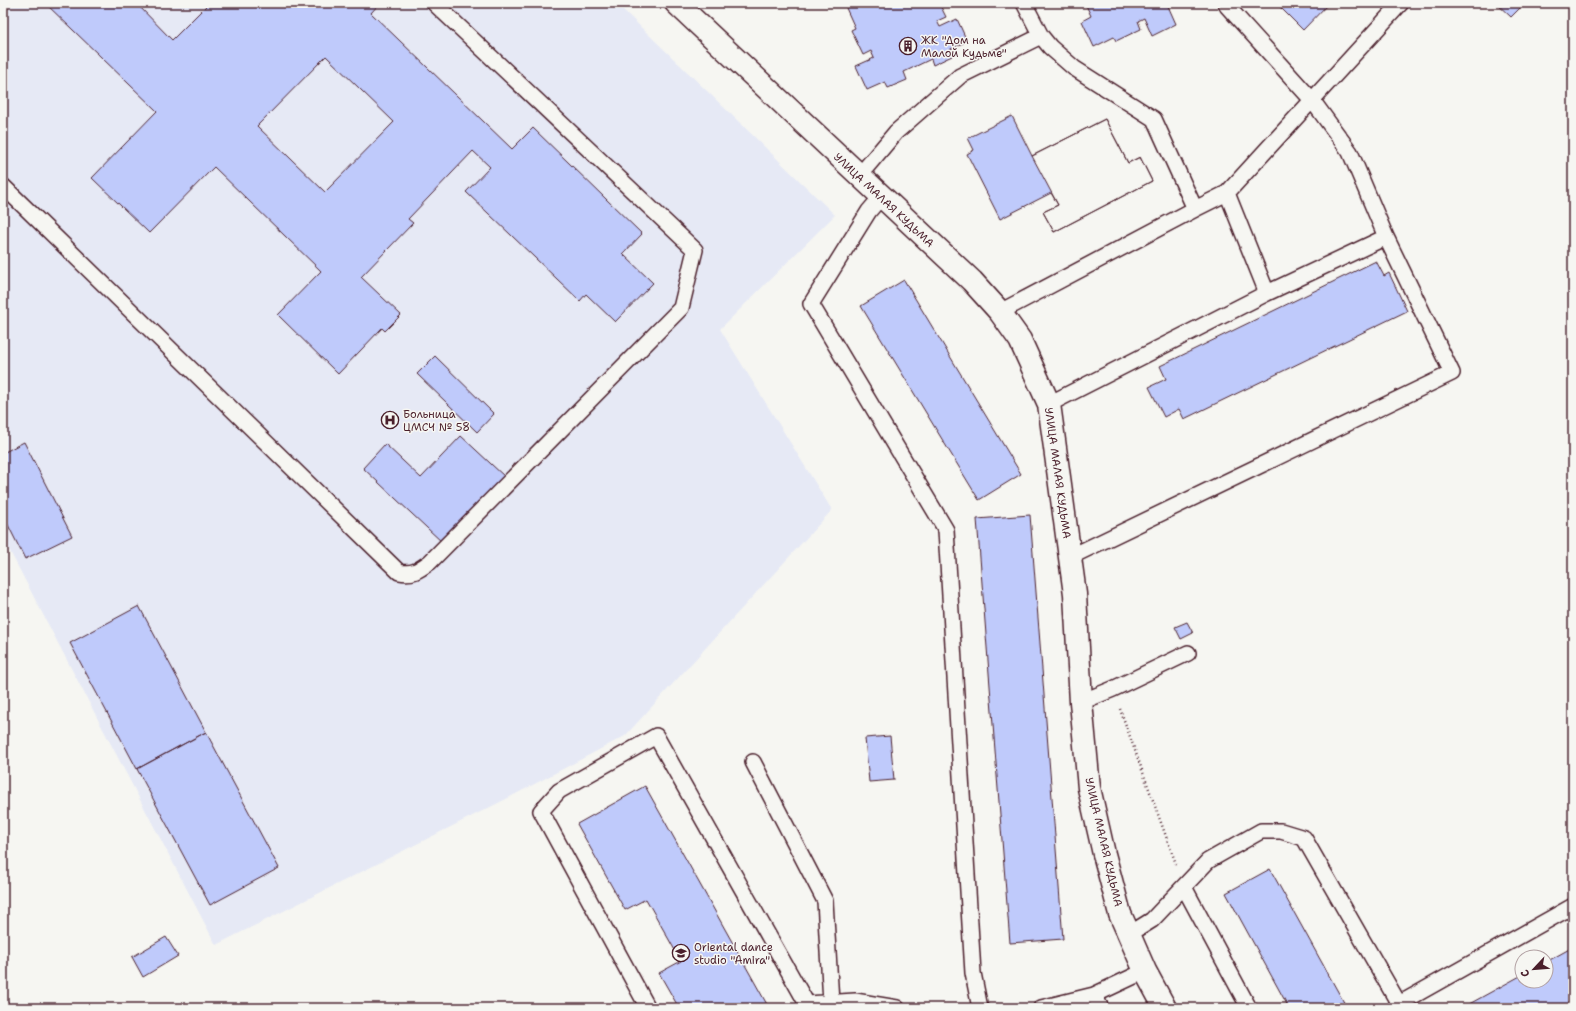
<svg xmlns="http://www.w3.org/2000/svg" width="1576" height="1011" viewBox="0 0 1576 1011" font-family="'Shantell Sans',sans-serif">
  <rect width="100%" height="100%" fill="#f6f6f2"/>
  <filter id="ink" filterUnits="userSpaceOnUse"><feTurbulence type="fractalNoise" baseFrequency=".025" numOctaves="2"/><feDisplacementMap in="SourceGraphic" scale="8" xChannelSelector="R" yChannelSelector="G"/><feConvolveMatrix kernelMatrix="1 2 1 2 8 2 1 2 1" color-interpolation-filters="sRGB"/></filter>
  <g filter="url(#ink)">
    <!-- built -->
    <path fill="#e6e9f5" d="M3 3H616L835 215 720 329 832 510 625 736 510 797 216 945 3 538Z"/>
    <!-- building -->
    <path fill="#bfcafb" stroke="#4a1f2b" fill-rule="evenodd" d="M45 3H136L172 40 209 3H380L371 13 512 149 533 128 642 234 623 254 653 283 615 322 586 294 580 301 466 192 490 167 473 151 408 219 413 223 361 277 401 315 385 331 382 328 338 374 278 315 321 271 214 167 149 233 92 178 157 111ZM326 56 394 122 325 192 257 126Z
      M856 3H875L876 5 879 3H939L946 17 937 21 940 27 957 19 967 41 949 50 952 56 933 65 931 59 904 72 907 80 888 88 885 82 867 90 856 66 874 58 871 51 863 55 851 30 855 28 846 8Z
      M1085 3H1174L1168 6 1176 24 1152 36 1144 18 1138 21 1141 29 1116 41 1114 37 1094 47 1082 21 1091 16Z
      M1276 3H1329L1303 30Z
      M1496 3H1525L1511 17Z
      M1012 116 1032 156 1105 119 1128 163 1140 157 1152 181 1054 232 1043 212 1058 205 1051 193 1000 219 967 154 974 150 968 138Z
      M1105 119 1128 163 1140 157 1152 181 1054 232 1043 212 1058 205 1032 156Z
      M1376 261 1384 276 1389 273 1407 311 1184 419 1179 409 1164 417 1149 387 1166 379 1160 366Z
      M904 280 1021 474 979 500 861 306Z
      M435 356 494 414 477 432 417 374Z
      M461 436 505 477 443 543 363 468 385 444 421 478Z
      M24 442 72 536 25 559 3 515V453Z
      M1030 515 1063 939 1010 943 977 519Z
      M139 606 206 732 137 769 70 643Z
      M1187 622 1193 633 1181 639 1175 627Z
      M206 732 279 868 210 905 137 769Z
      M890 736 894 780 869 782 865 738Z
      M645 786 769 1008H679L659 973 681 961 646 899 625 910 577 824Z
      M1270 869 1347 1008H1289L1226 893Z
      M166 937 178 956 143 977 132 957Z
      M1573 947V1008H1462L1522 975V981H1546V962Z"/>
    <g fill="none" stroke-linecap="round" stroke-linejoin="round">
      <defs>
        <path id="lane" d="M1024 3 1041 36
          M1230 3 1227 6 1312 100 1350 152 1386 237 1267 293 1227 193 1401 3
          M859 176 896 132 960 76 1041 36 1050 47 1074 68 1154 119 1195 209 1000 312
          M3 186 399 572C413 575 419 570 430 562L681 308 695 250 434 3
          M881 197 869 211 811 304 946 530 973 973 980 1008
          M1195 209 1227 193
          M1049 404 1267 293
          M1070 557 1452 373 1386 237
          M1081 702 1113 689 1188 653
          M753 762 825 901 831 1002
          M1184 887 1249 1008
          M1128 935 1152 920 1208 861 1261 831H1281L1304 838 1399 1004 1573 906
          M1094 995 1101 1008
          M807 1004 855 1001 897 1008
          M648 1008 541 811 559 791 656 736 807 1004 808 1008
          M1041 1008 1094 995 1145 971"/>
        <path id="street" d="M676 3 972 281 1000 312 1020 340 1049 404 1075 594 1081 702 1089 788 1104 854 1120 914 1145 971 1165 1008"/>
      </defs>
      <!-- lane casing -->
      <use href="#lane" stroke="#4a1f2b" stroke-width="18"/>
      <!-- street casing -->
      <use href="#street" stroke="#4a1f2b" stroke-width="25"/>
      <!-- path -->
      <path stroke="#4a1f2b" stroke-width="2.5" stroke-dasharray="1 3" stroke-linecap="butt" d="M1120 709 1176 864"/>
      <!-- lane -->
      <use href="#lane" stroke="#f6f6f2" stroke-width="15"/>
      <!-- street -->
      <use href="#street" stroke="#f6f6f2" stroke-width="22"/>
    </g>
  </g>
  <!-- icons -->
  <defs>
    <symbol id="building-ring" viewBox="-11 -11 22 22"><circle r="9.5" fill="#f6f6f2" stroke="#4a1f2b" stroke-width="1.5"/><path d="M-4-6H4V6H1V3H-1V6H-4ZM-2.5-4.3h1.7v1.8h-1.7ZM.8-4.3h1.7v1.8H.8ZM-2.5-1h1.7V.8h-1.7ZM.8-1h1.7V.8H.8Z" fill="#4a1f2b"/></symbol>
    <symbol id="hospital-ring" viewBox="-11 -11 22 22"><circle r="9.5" fill="#f6f6f2" stroke="#4a1f2b" stroke-width="1.5"/><path d="M-5-5h3v3.5h4V-5h3V5h-3V1.5h-4V5h-3Z" fill="#4a1f2b"/></symbol>
    <symbol id="school-ring" viewBox="-11 -11 22 22"><circle r="9.5" fill="#f6f6f2" stroke="#4a1f2b" stroke-width="1.5"/><path d="M0-5L7-2L0 1L-7-2ZM-4 1L0 2.5L4 1V4Q0 6-4 4Z" fill="#4a1f2b"/></symbol>
  </defs>
  <g fill-rule="evenodd">
    <use href="#building-ring" x="898" y="36" width="20" height="20"/>
    <use href="#hospital-ring" x="380" y="410" width="20" height="20"/>
    <use href="#school-ring" x="671" y="943" width="20" height="20"/>
  </g>
  <g text-anchor="middle" stroke-width="3" stroke-linejoin="round" paint-order="stroke">
    <!-- poi labels -->
    <g font-size="11" fill="#4a1f2b" stroke="#f6f6f2" text-anchor="start">
      <text x="921" y="44">ЖК "Дом на<tspan x="921" dy="13">Малой Кудьме"</tspan></text>
      <text x="403" y="418">Больница<tspan x="403" dy="13">ЦМСЧ № 58</tspan></text>
      <text x="694" y="951">Oriental dance<tspan x="694" dy="13">studio "Amira"</tspan></text>
    </g>
    <!-- street labels -->
    <g font-size="11" fill="#4a1f2b" stroke="#f6f6f2">
      <text transform="translate(884 200) rotate(43)" y="4">УЛИЦА МАЛАЯ КУДЬМА</text>
      <text transform="translate(1058 473) rotate(82)" y="4">УЛИЦА МАЛАЯ КУДЬМА</text>
      <text transform="translate(1104 842) rotate(77)" y="4">УЛИЦА МАЛАЯ КУДЬМА</text>
    </g>
  </g>
  <!-- margin -->
  <rect width="1576" height="1011" fill="none" stroke="#f6f6f2" stroke-width="16"/>
  <rect x="8" y="8" width="1560" height="995" fill="none" stroke="#4a1f2b" stroke-width="1.5" filter="url(#ink)"/>
  <!-- north arrow -->
  <g transform="translate(1534 969) rotate(244)"><circle r="19" fill="#f6f6f2" stroke="#b1a0a2"/>
  <path d="M0-3L7 15L0 10L-7 15Z" fill="#4a1f2b"/>
  <text y="-6" font-size="11" font-weight="bold" text-anchor="middle" fill="#4a1f2b">С</text>
  </g>
</svg>
